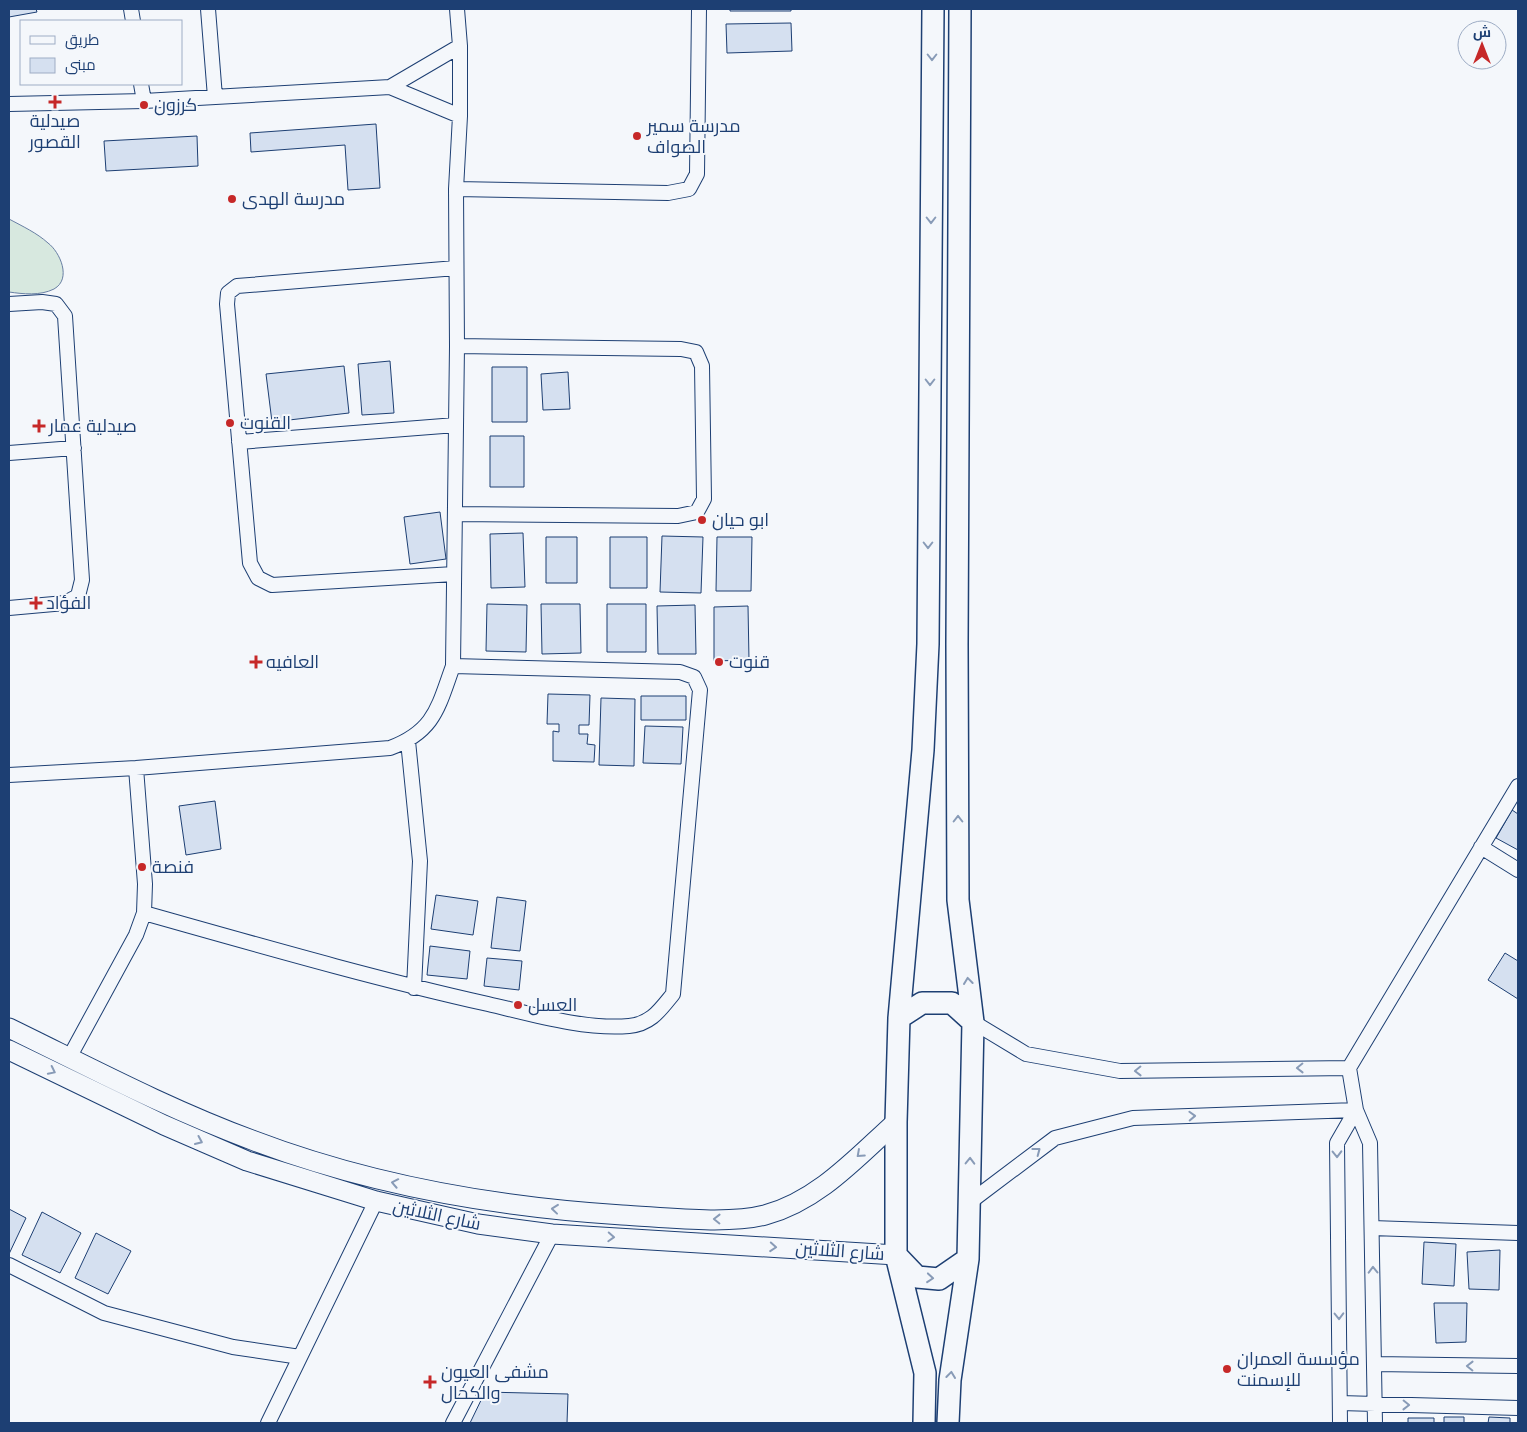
<svg xmlns="http://www.w3.org/2000/svg" width="1527" height="1432" viewBox="0 0 1527 1432" font-family="Spectral,Cairo,serif">
  <rect width="100%" height="100%" fill="#f4f7fb"/>
  <!-- green -->
  <path fill="#d7e8df" stroke="#687fa3" d="M9 219C22 226 37 233 48 243 60 252 72 279 54 289 40 296 23 294 9 292Z"/>
  <!-- building -->
  <path fill="#d5e0f0" stroke="#1d3f73" d="M9 9H36L37 12 9 17Z
    M730 9H791V11H730Z
    M791 23 792 51 727 53 726 24Z
    M376 124 380 188 348 190 345 145 251 152 250 133Z
    M197 136 198 166 106 171 104 141Z
    M390 361 394 413 362 415 358 364Z
    M344 366 349 413 272 422 266 374Z
    M492 367H527V422H492Z
    M568 372 570 409 543 410 541 374Z
    M490 436H524V487H490Z
    M440 512 446 559 410 564 404 517Z
    M523 533 525 587 491 588 490 534Z
    M662 536 703 537 701 593 660 592Z
    M546 537H577V583H546Z
    M610 537H647V588H610Z
    M717 537H752L751 591H716Z
    M487 604 527 605 526 652 486 651Z
    M541 604H580L581 653 542 654Z
    M607 604H646V652H607Z
    M695 605 696 654H658L657 606Z
    M748 606 749 660 714 661V607Z
    M548 694 590 695 589 725H579V734H588L587 744 595 745 594 762 553 761V731L559 732V724H547Z
    M641 696H686V720H641Z
    M601 698 635 699 634 766 599 765Z
    M645 726 683 727 681 764 643 763Z
    M215 801 221 849 186 855 179 806Z
    M1512 810 1518 814V850L1496 838Z
    M436 895 478 901 473 935 431 929Z
    M497 897 526 901 520 951 491 948Z
    M430 946 470 951 467 979 427 975Z
    M1505 953 1518 961V999L1488 980Z
    M487 958 522 961 519 990 484 986Z
    M9 1209 26 1218 9 1254Z
    M42 1212 81 1233 60 1273 22 1255Z
    M96 1233 131 1251 108 1294 75 1278Z
    M1424 1242 1456 1244 1454 1286 1422 1284Z
    M1500 1250 1499 1290 1469 1289 1467 1252Z
    M1434 1303H1467L1466 1342 1436 1343Z
    M485 1392 568 1394 567 1423H470Z
    M1444 1417H1464V1423H1444Z
    M1489 1417 1510 1418V1423H1488Z
    M1408 1418H1434V1423H1408Z"/>
  <g fill="none" stroke-linecap="round" stroke-linejoin="round">
    <defs>
      <path id="minor" d="M131 9 133 21
        M208 9 215 97
        M141 84 144 101
        M390 87 460 46
        M9 104 144 101 390 87 460 116
        M456 189 668 193 689 189 697 174 699 9
        M9 304 42 302 56 304 65 316 82 580 78 596 65 603 9 608
        M239 442 456 425
        M9 453 74 448
        M455 514 678 516 697 512 704 499 702 366 696 352 681 349 457 346
        M454 574 272 585 258 578 250 563 227 304 228 293 237 286 456 268
        M408 741 420 861 414 988
        M9 775 136 768 390 748C435 731 438 707 453 666L457 346 456 189 460 116V46L457 9
        M1481 847 1518 870
        M144 913C258 945 372 978 488 1004 531 1014 585 1030 629 1026 651 1024 660 1010 673 994L700 690 694 677 680 672 453 666
        M973 1022 1026 1054 1120 1071 1349 1068
        M69 1058 136 935 144 913 145 884 136 768
        M970 1202 1055 1138 1133 1118 1356 1110
        M1372 1228 1518 1233
        M9 1265 104 1313 233 1347 300 1357
        M1374 1364 1518 1366
        M1340 1403 1518 1408
        M268 1423 376 1201
        M453 1423 552 1234
        M1340 1423 1337 1143 1356 1110
        M1375 1423 1370 1143 1356 1110 1349 1068 1518 786"/>
      <path id="secondary" d="M9 1028C89 1067 168 1109 252 1140 370 1185 496 1207 622 1215 662 1217 727 1225 765 1215 818 1201 857 1157 896 1122
        M9 1050 164 1125 247 1161 376 1201 478 1224 552 1234 896 1255"/>
      <path id="primary" d="M899 1018 922 1003H952L973 1022
        M896 1255 917 1277 939 1279 968 1259
        M924 1423 925 1373 896 1255V1122L899 1018 923 750 928 644 933 9
        M948 1423 950 1380 968 1259 973 1022 958 900 957 645 960 9"/>
    </defs>
    <!-- minor casing -->
    <use href="#minor" stroke="#1d3f73" stroke-width="16"/>
    <!-- secondary casing -->
    <use href="#secondary" stroke="#1d3f73" stroke-width="21"/>
    <!-- primary casing -->
    <use href="#primary" stroke="#1d3f73" stroke-width="24"/>
    <!-- minor -->
    <use href="#minor" stroke="#f4f7fb" stroke-width="14"/>
    <!-- secondary -->
    <use href="#secondary" stroke="#f4f7fb" stroke-width="19"/>
    <!-- primary -->
    <use href="#primary" stroke="#f4f7fb" stroke-width="21"/>
  </g>
  <!-- one-way arrows -->
  <defs><path id="oneway-chevron" d="M-2-3.5L2.5 0L-2 3.5" fill="none" stroke-width="1.6" stroke-linecap="round" stroke-linejoin="round" transform="scale(1.25)"/></defs>
  <g stroke="#889bb7">
    <use href="#oneway-chevron" transform="translate(932 57) rotate(90)"/>
    <use href="#oneway-chevron" transform="translate(931 220) rotate(90)"/>
    <use href="#oneway-chevron" transform="translate(930 382) rotate(90)"/>
    <use href="#oneway-chevron" transform="translate(928 545) rotate(90)"/>
    <use href="#oneway-chevron" transform="translate(958 819) rotate(-90)"/>
    <use href="#oneway-chevron" transform="translate(968 981) rotate(-97)"/>
    <use href="#oneway-chevron" transform="translate(1300 1068) rotate(179)"/>
    <use href="#oneway-chevron" transform="translate(52 1071) rotate(26)"/>
    <use href="#oneway-chevron" transform="translate(1138 1071) rotate(179)"/>
    <use href="#oneway-chevron" transform="translate(1192 1116) rotate(-2)"/>
    <use href="#oneway-chevron" transform="translate(199 1141) rotate(24)"/>
    <use href="#oneway-chevron" transform="translate(1037 1151) rotate(-37)"/>
    <use href="#oneway-chevron" transform="translate(860 1154) rotate(138)"/>
    <use href="#oneway-chevron" transform="translate(1337 1154) rotate(89)"/>
    <use href="#oneway-chevron" transform="translate(970 1161) rotate(-89)"/>
    <use href="#oneway-chevron" transform="translate(395 1183) rotate(-169)"/>
    <use href="#oneway-chevron" transform="translate(555 1209) rotate(-174)"/>
    <use href="#oneway-chevron" transform="translate(717 1219) rotate(-179)"/>
    <use href="#oneway-chevron" transform="translate(611 1237) rotate(3)"/>
    <use href="#oneway-chevron" transform="translate(773 1247) rotate(4)"/>
    <use href="#oneway-chevron" transform="translate(1373 1270) rotate(-91)"/>
    <use href="#oneway-chevron" transform="translate(930 1278) rotate(5)"/>
    <use href="#oneway-chevron" transform="translate(1339 1316) rotate(89)"/>
    <use href="#oneway-chevron" transform="translate(1470 1366) rotate(-179)"/>
    <use href="#oneway-chevron" transform="translate(951 1375) rotate(-83)"/>
    <use href="#oneway-chevron" transform="translate(1406 1405) rotate(1)"/>
  </g>
  <!-- markers -->
  <g fill="#c62828" stroke="#f4f7fb" stroke-width="2">
    <path d="M52.5 94.5h5v5h5v5h-5v5h-5v-5h-5v-5h5z"/>
    <circle cx="144" cy="105" r="5"/>
    <circle cx="637" cy="136" r="5"/>
    <circle cx="232" cy="199" r="5"/>
    <circle cx="230" cy="423" r="5"/>
    <path d="M36.5 418.5h5v5h5v5h-5v5h-5v-5h-5v-5h5z"/>
    <circle cx="702" cy="520" r="5"/>
    <path d="M33.5 595.5h5v5h5v5h-5v5h-5v-5h-5v-5h5z"/>
    <path d="M253.5 654.5h5v5h5v5h-5v5h-5v-5h-5v-5h5z"/>
    <circle cx="719" cy="662" r="5"/>
    <circle cx="142" cy="867" r="5"/>
    <circle cx="518" cy="1005" r="5"/>
    <circle cx="1227" cy="1369" r="5"/>
    <path d="M427.5 1374.5h5v5h5v5h-5v5h-5v-5h-5v-5h5z"/>
  </g>
  <g text-anchor="middle" stroke-width="4" stroke-linejoin="round" paint-order="stroke">
    <!-- poi labels -->
    <g font-size="18" fill="#1d3f73" stroke="#f4f7fb" text-anchor="start">
      <text x="154" y="111">كرزون</text>
      <text x="55" y="127" text-anchor="middle">صيدلية<tspan x="55" dy="21">القصور</tspan></text>
      <text x="647" y="132">مدرسة سمير<tspan x="647" dy="21">الصواف</tspan></text>
      <text x="242" y="205">مدرسة الهدى</text>
      <text x="240" y="429">القنوت</text>
      <text x="49" y="432">صيدلية عمار</text>
      <text x="712" y="526">ابو حيان</text>
      <text x="46" y="609">الفؤاد</text>
      <text x="266" y="668">العافيه</text>
      <text x="729" y="668">قنوت</text>
      <text x="152" y="873">فنصة</text>
      <text x="528" y="1011">العسل</text>
      <text x="1237" y="1365">مؤسسة العمران<tspan x="1237" dy="21">للإسمنت</tspan></text>
      <text x="441" y="1378">مشفى العيون<tspan x="441" dy="21">والكحال</tspan></text>
    </g>
    <!-- street labels -->
    <g font-size="18" fill="#1d3f73" stroke="#f4f7fb">
      <text transform="translate(437 1215) rotate(12)" y="6">شارع الثلاثين</text>
      <text transform="translate(840 1251) rotate(4)" y="6">شارع الثلاثين</text>
    </g>
  </g>
  <!-- border -->
  <rect width="1527" height="1432" fill="none" stroke="#1d3f73" stroke-width="20"/>
  <!-- legend -->
  <rect x="20" y="20" width="162" height="65" fill="#f4f7fb" stroke="#9eadc5"/>
  <rect x="30" y="36" width="25" height="8" fill="#f4f7fb" stroke="#9eadc5"/>
  <text x="65" y="45" font-size="15" fill="#1d3f73">طريق</text>
  <rect x="30" y="58" width="25" height="15" fill="#d5e0f0" stroke="#9eadc5"/>
  <text x="65" y="70" font-size="15" fill="#1d3f73">مبنى</text>
  <!-- north arrow -->
  <g transform="translate(1482 45)"><circle r="24" fill="#f4f7fb" stroke="#9eadc5"/>
  <path d="M0-4L9 19L0 12L-9 19Z" fill="#c62828"/>
  <text y="-8" font-size="14" font-weight="bold" text-anchor="middle" fill="#1d3f73">ش</text>
  </g>
</svg>
